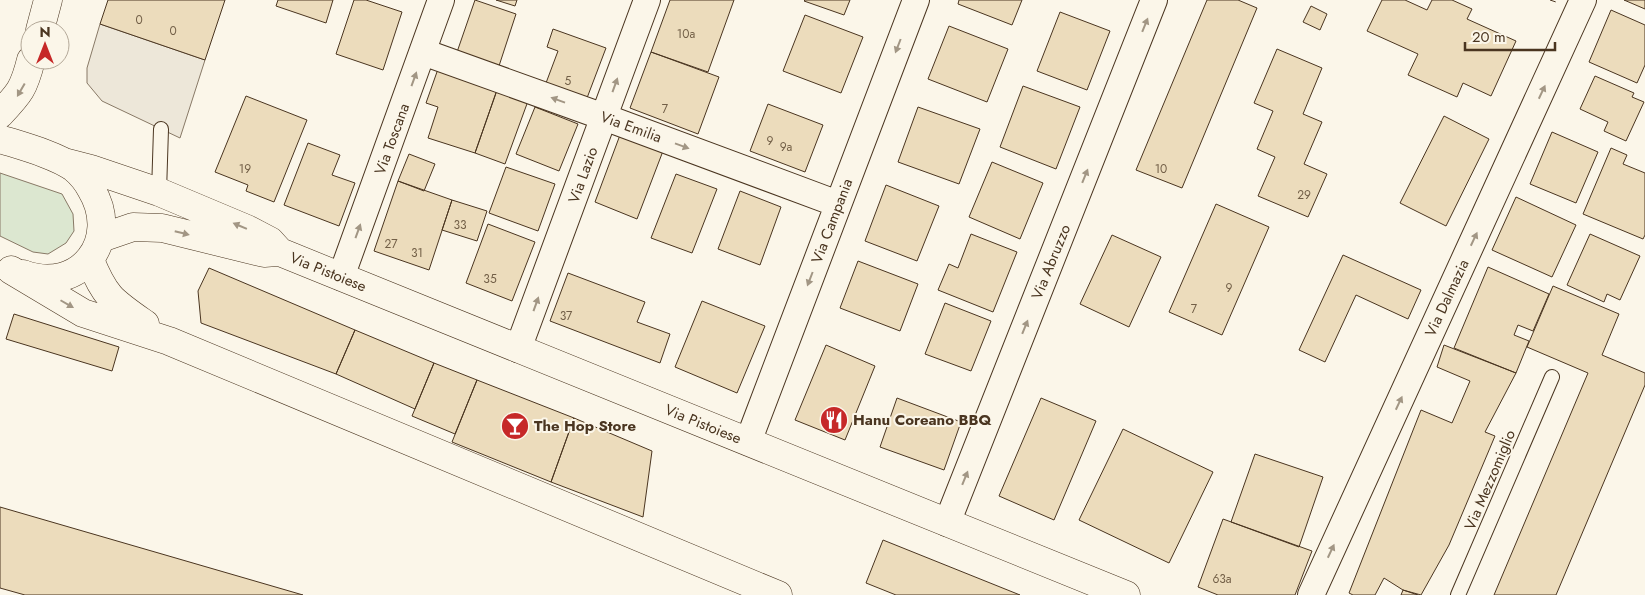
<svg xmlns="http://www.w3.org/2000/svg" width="1645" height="595" viewBox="0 0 1645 595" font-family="Jost,sans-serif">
  <rect width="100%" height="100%" fill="#fbf6e9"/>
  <!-- green -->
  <path fill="#dce7d0" stroke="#887966" d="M0 173 62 194 73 214 74 231 66 243 48 254 33 252 0 236Z"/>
  <!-- parking -->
  <path fill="#ede7d9" stroke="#887966" d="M100 24 205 60 180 138 102 101 87 83V68Z"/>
  <!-- building -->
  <path fill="#ecdcbc" stroke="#4a3520" d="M108 0H225L205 60 100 24Z
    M278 0H333L326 23 276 6Z
    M354 0H366L402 12 383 70 336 54Z
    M475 0 516 14 498 69 456 55Z
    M496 0H517L515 6Z
    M670 0H734L708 72 651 52Z
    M805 0H850L844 15 804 1Z
    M959 0H1022L1012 25 958 4Z
    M1207 0H1238L1257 8 1182 188 1136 170Z
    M1382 0H1405L1427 10 1432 0H1452L1472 9 1467 19 1516 41 1491 96 1463 83 1457 97 1408 75 1418 54 1367 31Z
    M1624 0H1645V9Z
    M1311 6 1327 14 1320 30 1303 22Z
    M1611 10 1645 25V65L1637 83 1589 62Z
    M1060 12 1110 31 1087 90 1037 71Z
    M805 15 863 37 841 93 783 71Z
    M949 26 1008 49 987 102 928 79Z
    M553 29 606 48 587 98 546 83 558 51 547 47Z
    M1277 49 1322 68 1303 114 1322 122 1304 164 1327 174 1308 217 1258 196 1275 157 1257 149 1273 111 1254 103Z
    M651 52 719 77 698 134 630 108Z
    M438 69 497 90 475 153 428 138 438 107 426 103Z
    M1595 76 1634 93 1632 97 1644 102 1626 141 1604 131 1608 122 1580 109Z
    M1023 86 1080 107 1056 169 1000 147Z
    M497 90 528 101 505 164 475 153Z
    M246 96 307 120 274 202 246 191 248 185 215 172Z
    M768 104 823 125 805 172 750 151Z
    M535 107 578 124 559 171 516 154Z
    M918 107 980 129 959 184 898 162Z
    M1444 116 1489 139 1446 226 1400 203Z
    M1552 132 1598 152 1576 203 1530 184Z
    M620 135 663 151 637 219 595 202Z
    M308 143 340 155 332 175 355 183 339 226 284 205Z
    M1611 148 1627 155 1623 164 1645 173V235L1643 239 1583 214Z
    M409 154 435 164 424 191 398 181Z
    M992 162 1043 183 1020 239 969 217Z
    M506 167 555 184 538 231 489 213Z
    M676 174 717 189 692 253 651 238Z
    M398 181 452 200 429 270 374 251Z
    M886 185 939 206 917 261 865 241Z
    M740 191 781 207 760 265 718 249Z
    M1516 197 1576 225 1552 277 1492 250Z
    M452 200 487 211 477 241 442 230Z
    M1216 204 1269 227 1222 335 1169 312Z
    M488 224 535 242 512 301 466 283Z
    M971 234 1017 252 993 312 938 290 949 264 958 268Z
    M1590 234 1640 256 1620 300 1607 294 1604 302 1567 285Z
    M1112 235 1161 257 1129 327 1080 304Z
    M1343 255 1421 290 1408 319 1356 295 1325 362 1299 350Z
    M858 261 918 284 900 331 840 308Z
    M1488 267 1549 294 1533 331 1518 325 1514 335 1529 341 1516 373 1454 348Z
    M209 268 355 330 336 374 201 323 198 291Z
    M568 273 645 302 637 322 670 334 660 363 550 321Z
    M1553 286 1619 314 1602 355 1645 373V385L1556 595H1494L1588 373 1527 347Z
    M702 301 765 326 737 393 675 367Z
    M945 303 991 321 971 371 925 354Z
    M14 314 119 347 112 371 6 339Z
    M355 330 434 363 415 409 336 374Z
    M826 345 875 366 845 440 795 420Z
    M1444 345 1516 373 1485 432 1495 436 1449 545 1421 595 1403 590 1384 578 1375 595H1353L1349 593 1421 410 1452 423 1470 381 1437 367Z
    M434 363 477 380 455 434 412 416Z
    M477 380 574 418 551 482 452 442Z
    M897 398 961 422 944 470 880 447Z
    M1041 398 1096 421 1054 520 999 496Z
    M574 418 652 451 643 517 551 482Z
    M1123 429 1213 472 1169 563 1079 520Z
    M1255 454 1323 477 1299 547 1231 522Z
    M0 507 303 595H25L0 588Z
    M1223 519 1312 551 1295 595H1218L1198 587Z
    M883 540 1020 595H896L866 583Z
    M1403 590 1418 595H1401Z"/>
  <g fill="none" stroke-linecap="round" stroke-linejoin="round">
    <defs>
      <path id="service" d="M159 192 161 129
        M1458 595 1552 377"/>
      <path id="minor" d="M423 52 604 117 838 204
        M341 277 441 0
        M518 349 647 0
        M748 442 916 0
        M947 523 1154 0
        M1311 595 1583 0"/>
      <path id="secondary" d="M40 30 48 0
        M0 114C20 93 24 88 31 60
        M0 139C22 146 56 155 74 168 81 174 87 181 91 189 122 240 80 295 23 274
        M64 162 91 169 159 192 247 229 270 241 280 252 1126 595
        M101 238 133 227 162 228 264 253 277 252
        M90 260C105 297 112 301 145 324
        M11 270 83 313 169 341 778 595"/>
    </defs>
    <!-- service casing -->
    <use href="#service" stroke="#4a3520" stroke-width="16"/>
    <!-- minor casing -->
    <use href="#minor" stroke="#4a3520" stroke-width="28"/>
    <!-- secondary casing -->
    <use href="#secondary" stroke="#4a3520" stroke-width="29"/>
    <!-- service -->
    <use href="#service" stroke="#fbf6e9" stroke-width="14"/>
    <!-- minor -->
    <use href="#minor" stroke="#fbf6e9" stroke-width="26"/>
    <!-- secondary -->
    <use href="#secondary" stroke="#fbf6e9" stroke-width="28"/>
    <!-- fence -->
    <path stroke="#4a3520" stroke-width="1" stroke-dasharray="6 2.5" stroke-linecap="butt" d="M1550 0 1556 2V0"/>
  </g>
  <!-- one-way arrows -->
  <defs><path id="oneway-solid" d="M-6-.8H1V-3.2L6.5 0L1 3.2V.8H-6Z" transform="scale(1.25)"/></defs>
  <g fill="#a29684">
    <use href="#oneway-solid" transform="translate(1145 25) rotate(-68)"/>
    <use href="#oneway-solid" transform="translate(898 46) rotate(111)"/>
    <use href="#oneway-solid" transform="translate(414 79) rotate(-70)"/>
    <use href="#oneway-solid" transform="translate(615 85) rotate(-70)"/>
    <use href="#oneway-solid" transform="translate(21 90) rotate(120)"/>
    <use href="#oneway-solid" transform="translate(1542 92) rotate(-65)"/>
    <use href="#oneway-solid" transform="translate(558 100) rotate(-160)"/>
    <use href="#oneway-solid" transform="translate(682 146) rotate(20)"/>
    <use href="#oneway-solid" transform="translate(1085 176) rotate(-68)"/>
    <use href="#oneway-solid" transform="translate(240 226) rotate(-157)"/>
    <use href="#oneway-solid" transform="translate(358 231) rotate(-70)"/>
    <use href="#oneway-solid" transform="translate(182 233) rotate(14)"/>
    <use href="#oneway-solid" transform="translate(1474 239) rotate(-65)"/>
    <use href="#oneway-solid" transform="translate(810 279) rotate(111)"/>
    <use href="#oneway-solid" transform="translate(67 304) rotate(30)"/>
    <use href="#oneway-solid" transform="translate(536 304) rotate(-70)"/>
    <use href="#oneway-solid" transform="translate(1025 327) rotate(-68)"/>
    <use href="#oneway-solid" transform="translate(1399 403) rotate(-65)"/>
    <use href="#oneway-solid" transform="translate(965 478) rotate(-68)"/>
    <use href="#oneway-solid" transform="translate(1331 551) rotate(-65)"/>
  </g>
  <!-- icons -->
  <defs>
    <symbol id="restaurant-disc" viewBox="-11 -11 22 22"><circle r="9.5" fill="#c62828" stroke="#fbf6e9"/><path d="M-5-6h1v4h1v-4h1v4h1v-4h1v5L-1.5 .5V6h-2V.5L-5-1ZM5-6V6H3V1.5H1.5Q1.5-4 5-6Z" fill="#fff"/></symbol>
    <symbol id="bar-disc" viewBox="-11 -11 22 22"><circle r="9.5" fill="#c62828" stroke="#fbf6e9"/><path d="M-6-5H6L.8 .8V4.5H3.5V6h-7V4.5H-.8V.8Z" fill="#fff"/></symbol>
  </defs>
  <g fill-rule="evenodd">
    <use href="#restaurant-disc" x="818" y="404" width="32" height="32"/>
    <use href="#bar-disc" x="499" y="410" width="32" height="32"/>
  </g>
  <g text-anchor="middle" stroke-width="4" stroke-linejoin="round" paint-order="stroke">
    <!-- number labels -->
    <g font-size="12" fill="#725f47">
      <text x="139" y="24">0</text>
      <text x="173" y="35">0</text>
      <text x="686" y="38">10a</text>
      <text x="568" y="85">5</text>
      <text x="665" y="113">7</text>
      <text x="770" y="145">9</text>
      <text x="786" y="151">9a</text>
      <text x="245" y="173">19</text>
      <text x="1161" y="173">10</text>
      <text x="1304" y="199">29</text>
      <text x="460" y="229">33</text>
      <text x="391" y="248">27</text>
      <text x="417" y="257">31</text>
      <text x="490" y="283">35</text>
      <text x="1229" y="292">9</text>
      <text x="1194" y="313">7</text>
      <text x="566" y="320">37</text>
      <text x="1222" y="583">63a</text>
    </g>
    <!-- street labels -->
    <g font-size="15" fill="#4a3520" stroke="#fbf6e9">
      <text transform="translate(631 127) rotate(20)" y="5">Via Emilia</text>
      <text transform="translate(392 139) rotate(-70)" y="5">Via Toscana</text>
      <text transform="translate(583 175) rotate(-70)" y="5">Via Lazio</text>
      <text transform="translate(832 221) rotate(-69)" y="5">Via Campania</text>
      <text transform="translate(1051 262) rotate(-68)" y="5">Via Abruzzo</text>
      <text transform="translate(328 272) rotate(22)" y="5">Via Pistoiese</text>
      <text transform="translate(1447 298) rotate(-65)" y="5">Via Dalmazia</text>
      <text transform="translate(703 424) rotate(22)" y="5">Via Pistoiese</text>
      <text transform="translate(1490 480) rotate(-67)" y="5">Via Mezzomiglio</text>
    </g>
    <!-- poi labels -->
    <g font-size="15" font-weight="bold" fill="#4a3520" stroke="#fbf6e9" text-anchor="start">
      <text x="853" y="425">Hanu Coreano BBQ</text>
      <text x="534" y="431">The Hop Store</text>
    </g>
  </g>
  <!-- north arrow -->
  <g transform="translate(45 45)"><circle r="24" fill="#fbf6e9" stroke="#b4a999"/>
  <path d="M0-4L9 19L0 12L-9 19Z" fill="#c62828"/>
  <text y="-8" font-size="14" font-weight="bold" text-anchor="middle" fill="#4a3520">N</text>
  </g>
  <!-- scale -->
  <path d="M1465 42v8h90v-8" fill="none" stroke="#4a3520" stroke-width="2.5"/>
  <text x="1472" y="42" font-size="15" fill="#4a3520" stroke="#fbf6e9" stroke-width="4" paint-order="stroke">20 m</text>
</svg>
